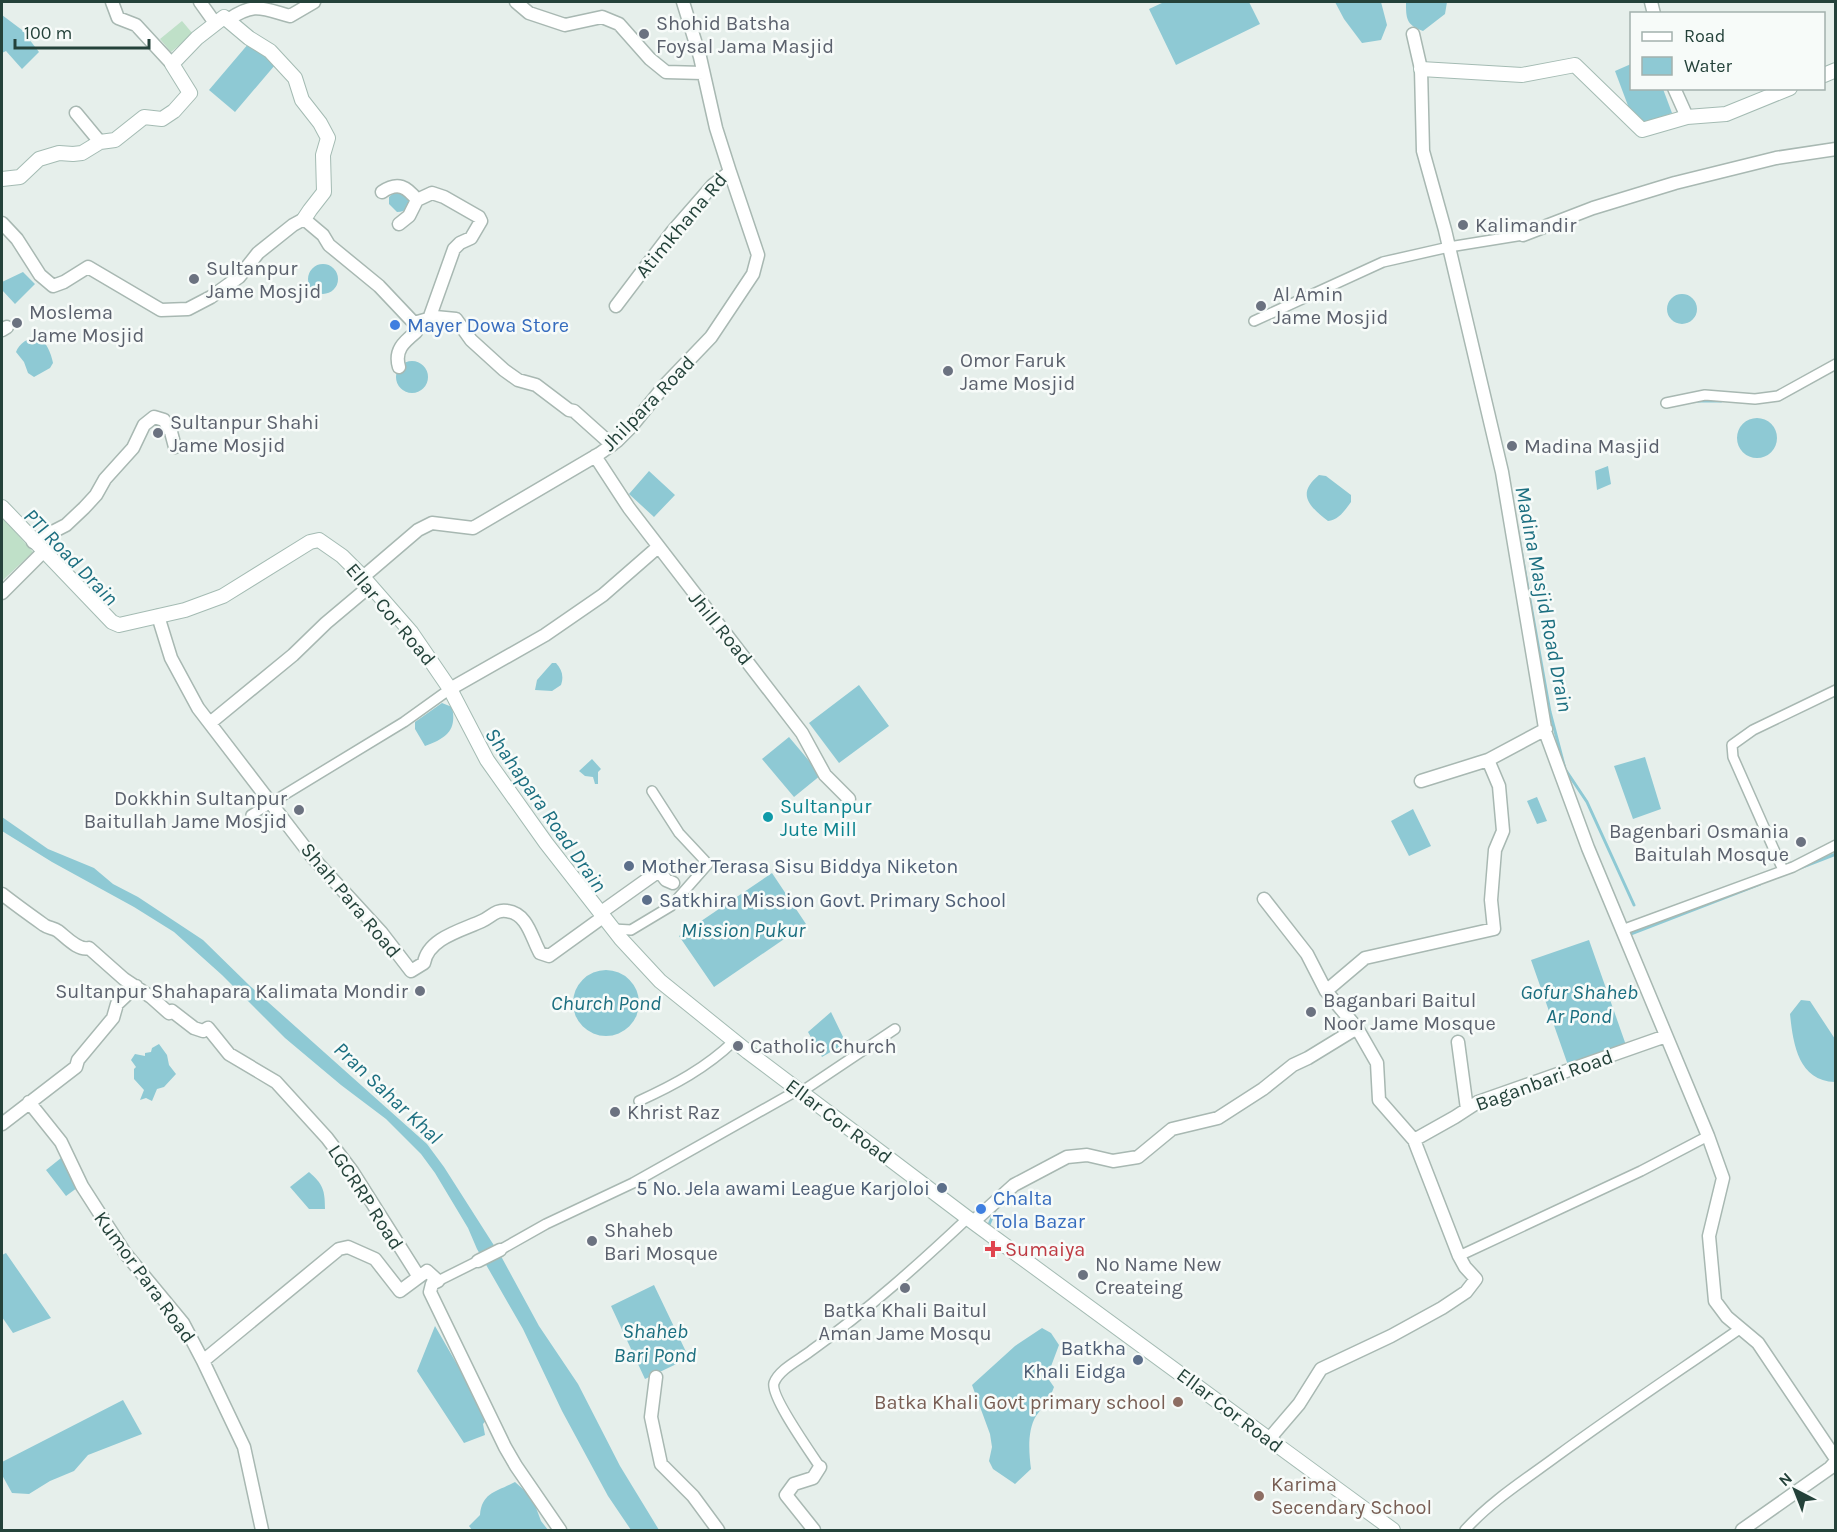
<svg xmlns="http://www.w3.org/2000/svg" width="1837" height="1532" viewBox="0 0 1837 1532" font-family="Karla,sans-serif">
  <rect width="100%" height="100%" fill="#e6efeb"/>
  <!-- green -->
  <path fill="#bfe0c8" d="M182 21 193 34 171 52 160 39Z
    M2 517 33 552 2 581Z"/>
  <!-- water -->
  <path fill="#8ec9d4" d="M1164 2H1249L1260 24 1176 65 1149 9Z
    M1335 2H1381L1387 25 1381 40 1362 43 1344 19Z
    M1406 2H1447L1445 14 1423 31C1406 25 1406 18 1406 2Z
    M2 15 22 30 39 52 22 69 6 51 2 53Z
    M249 43 275 65 235 112 209 90Z
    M1631 64 1632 88 1663 89 1672 113 1636 127 1615 71Z
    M397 190 411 199C408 207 407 212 397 212L389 204V197Z
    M308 279a15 15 0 1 1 30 0a15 15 0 1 1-30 0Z
    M23 272 35 284 15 304 2 290V282Z
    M1667 309a15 15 0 1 1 30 0a15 15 0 1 1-30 0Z
    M38 337C46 341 51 353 53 363L50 368 34 377 28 373 24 362 16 352C19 344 28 337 38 337Z
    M396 377a16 16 0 1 1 32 0a16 16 0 1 1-32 0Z
    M1737 438a20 20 0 1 1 40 0a20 20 0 1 1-40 0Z
    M1608 466 1611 484 1597 490 1595 471Z
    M649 471 675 495 654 517 629 494Z
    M1319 475 1326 476 1351 495V502C1345 510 1339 520 1328 521 1309 506 1296 494 1319 475Z
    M552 663H556C562 670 564 676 561 685L552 691 535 690 537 680Z
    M859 685 889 726 839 763 809 723Z
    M442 703 452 707C457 730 447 738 425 746L415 729V722Z
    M789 737 821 775 794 797 762 759Z
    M1645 757 1661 809 1633 819 1614 766Z
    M592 759 601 769 598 772V784H595L593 777 585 776 579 771Z
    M1537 797 1547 821 1537 824 1527 801Z
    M1413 809 1431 846 1409 856 1391 821Z
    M2 817 48 849 94 868 113 884 138 897 203 940 250 986 427 1144 444 1167 502 1258 539 1326 578 1384 620 1466 659 1530H631L608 1496 562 1411 523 1329 477 1249 468 1228 435 1173 421 1154 386 1119 341 1085 285 1038 222 975 174 932 134 907 52 862 2 831Z
    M772 873 806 924 714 987 679 936Z
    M1589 940 1627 1048 1569 1068 1531 960Z
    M573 1003a33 33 0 1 1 66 0a33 33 0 1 1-66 0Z
    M1801 1000 1810 1001 1835 1039V1082C1798 1081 1793 1043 1790 1014Z
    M831 1012 846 1043 822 1057 808 1032Z
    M159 1044 167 1055 169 1065 176 1074 164 1087 157 1089 152 1101 146 1098 140 1100 144 1090 134 1079V1069L136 1067 131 1060 135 1054 145 1056V1053L151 1052 152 1048Z
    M61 1158 81 1185 66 1196 46 1170Z
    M309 1172C323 1184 325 1190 325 1209H309L290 1187Z
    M6 1253 51 1318 13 1333 2 1317V1255Z
    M654 1285 689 1358 645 1379 611 1306Z
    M435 1326 488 1418 483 1424 485 1435 464 1443 417 1371Z
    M1042 1328 1051 1333 1059 1345 1047 1377 1054 1387C1050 1399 1043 1406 1036 1416 1027 1431 1029 1453 1031 1469L1015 1484 993 1469 989 1461 992 1447 990 1434 972 1385 1015 1346Z
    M123 1400 142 1434 88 1455 74 1471 50 1481 29 1494 12 1493 2 1475V1462Z
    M515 1482 532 1497 541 1521 548 1530H472L469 1526 480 1515C482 1492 497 1492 515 1482Z"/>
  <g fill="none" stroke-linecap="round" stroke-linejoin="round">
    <!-- stream -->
    <path stroke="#8ec9d4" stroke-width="3" d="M1698 401H1721
      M1517 527 1550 712 1565 769 1587 802 1634 905
      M1800 868 1836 854
      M1628 935 1760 884
      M988 1227 996 1208"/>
    <defs>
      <path id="minor" d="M1254 321 1383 262 1449 247 1523 235
        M1666 403 1705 395 1755 399 1778 396 1836 364
        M251 815 404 722 450 689
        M1783 870 1733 757 1732 745 1753 730 1836 690
        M613 929 631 930 671 906 708 864 679 833 652 791
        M1622 930 1793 867 1836 845
        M801 1092 895 1029
        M639 1101C674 1085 706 1068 734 1041
        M500 1250 546 1224 633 1183 798 1090
        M1459 1256 1641 1171 1708 1136
        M438 1281 478 1261
        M820 1467C811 1453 770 1396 774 1383 779 1369 801 1359 812 1350 868 1310 919 1264 969 1217
        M1465 1530C1491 1501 1526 1479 1557 1456 1617 1412 1679 1371 1741 1328"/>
      <path id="tertiary" d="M112 2 118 18 136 25 172 64
        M200 2 215 23
        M516 2 529 13 565 25 602 17 619 24 650 59 666 72 703 73
        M1651 2 1654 14
        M228 20C254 2 261 8 290 16L314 2
        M1413 34 1421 69 1423 151 1445 230 1502 472 1546 734 1588 848 1708 1136 1723 1178 1709 1236 1715 1301 1727 1317 1758 1343 1836 1459
        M1674 88 1687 117
        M76 113 100 142
        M382 192C398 181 407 187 417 200
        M2 223 17 239 40 275 53 286 64 282 88 267 161 310 188 309 211 297 239 277 258 253 293 225 304 219 323 235 329 245 379 286 414 323 435 317 456 319 471 340 504 370 518 380 536 385 569 410 574 411 612 445
        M399 224 409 216 417 200 432 193 444 197 479 217 481 221 471 238 460 243 454 249 429 319
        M1523 235 1593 208 1675 183 1776 158 1836 149
        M616 306 672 232 713 185 730 172 716 128 700 57 683 2
        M2 330 7 327
        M399 367C394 350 404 342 416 332L414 323
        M595 456 629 508 802 733 825 775 849 799
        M33 542 66 525 84 508 96 495 105 479 133 448 144 425 154 417 164 420 171 432 175 447
        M363 577 418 530 432 523 473 528 599 454 617 441 631 427 665 385 711 337 753 274 758 255 730 172
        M2 593 43 552
        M158 616 171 658 198 708 313 858 381 932 411 971 424 963C428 938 463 930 482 921 491 917 496 909 507 911 528 914 531 937 540 953L549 956 603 917
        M450 689 545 635 603 595 658 547
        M210 723 293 655 326 623 370 586
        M1488 760 1546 729
        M2 894C16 905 30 915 44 925 48 928 54 928 58 931 66 937 78 951 89 948L124 979 151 997 169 1013 172 1011 194 1028 203 1031 208 1028 229 1054 276 1082 327 1138 352 1171 419 1277
        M600 913 659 871 666 880 673 883
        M1326 991 1365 958 1494 929 1491 900 1495 850 1503 831 1499 786 1488 760 1421 781
        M1357 1028 1377 1063 1379 1100 1414 1140 1455 1117 1478 1102 1666 1036
        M1458 1042 1467 1109
        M29 1102 61 1142 82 1186 125 1253 183 1323 203 1361 244 1447 262 1530
        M2 1124 76 1067 78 1060 113 1018 117 1004 136 986
        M973 1222 1014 1185 1067 1157 1087 1155 1113 1161 1138 1157 1172 1129 1218 1118 1263 1089 1293 1065 1308 1058 1357 1028 1326 991 1307 954 1264 899
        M478 1261 500 1250
        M203 1361 339 1249 348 1247 375 1259 400 1291 427 1271 438 1281 432 1284 430 1292 505 1447 516 1466 560 1530
        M656 1377 651 1417 661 1464 693 1496 718 1530
        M1269 1439 1299 1404 1321 1369 1391 1336 1442 1308 1466 1292 1476 1279 1465 1267 1459 1256 1414 1140
        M814 1530 786 1495 794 1484 813 1478 820 1467
        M1742 1530 1830 1468 1836 1461"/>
      <path id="secondary" d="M1421 69 1522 75 1575 65 1642 130 1687 117 1726 114 1790 88
        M1824 75 1836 70
        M2 179 20 177 39 159 59 153 73 154 82 153 100 142 115 140 144 117 162 119 174 111 190 93 172 64 197 38 224 17 249 38 270 51 295 78 302 100 320 123 328 138 323 155 324 192 310 210 304 219
        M2 507 112 622 119 625 185 610 223 596 310 542 319 540 342 556 363 577 411 632 450 689 487 760 546 843 621 939 660 981 748 1052 973 1222 1393 1530"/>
    </defs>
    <!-- minor casing -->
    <use href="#minor" stroke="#a8b8b2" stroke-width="12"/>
    <!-- tertiary casing -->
    <use href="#tertiary" stroke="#a8b8b2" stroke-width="15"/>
    <!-- secondary casing -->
    <use href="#secondary" stroke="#a4bbb3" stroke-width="16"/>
    <!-- minor -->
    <use href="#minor" stroke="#fff" stroke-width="9"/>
    <!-- tertiary -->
    <use href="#tertiary" stroke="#fff" stroke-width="12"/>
    <!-- secondary -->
    <use href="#secondary" stroke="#fff" stroke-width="14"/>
  </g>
  <!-- markers -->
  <g fill="#6b7280" stroke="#f7fbf9" stroke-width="2">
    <circle cx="644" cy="34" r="6"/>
    <circle cx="1463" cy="225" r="6"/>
    <circle cx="194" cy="279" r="6"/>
    <circle cx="1261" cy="306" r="6"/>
    <circle cx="17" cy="323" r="6"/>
    <circle cx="948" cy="371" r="6"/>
    <circle cx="158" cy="433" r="6"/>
    <circle cx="1512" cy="446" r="6"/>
    <circle cx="299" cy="810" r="6"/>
    <circle cx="1801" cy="842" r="6"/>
    <circle cx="420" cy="991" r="6"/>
    <circle cx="1311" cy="1012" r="6"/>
    <circle cx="738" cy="1046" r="6"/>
    <circle cx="615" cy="1112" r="6"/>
    <circle cx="592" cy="1241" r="6"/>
    <circle cx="1083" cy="1275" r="6"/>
    <circle cx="905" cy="1288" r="6"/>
  </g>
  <g fill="#3f7fe0" stroke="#f7fbf9" stroke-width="2">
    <circle cx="395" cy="325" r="6"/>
    <circle cx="981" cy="1209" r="6"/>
  </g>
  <circle fill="#0f9aa8" stroke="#f7fbf9" stroke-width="2" cx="768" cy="817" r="6"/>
  <g fill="#5c6f8a" stroke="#f7fbf9" stroke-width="2">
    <circle cx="629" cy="866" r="6"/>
    <circle cx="647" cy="900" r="6"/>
    <circle cx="942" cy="1188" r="6"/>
    <circle cx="1138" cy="1360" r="6"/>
  </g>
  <path fill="#e0444e" stroke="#f7fbf9" stroke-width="2" d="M990 1240h6v6h6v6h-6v6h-6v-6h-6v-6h6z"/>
  <g fill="#8d6e63" stroke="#f7fbf9" stroke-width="2">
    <circle cx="1178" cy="1402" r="6"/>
    <circle cx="1259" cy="1496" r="6"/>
  </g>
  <g text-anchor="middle" stroke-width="5" stroke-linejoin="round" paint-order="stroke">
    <!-- worship labels -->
    <g font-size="20" fill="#5b616d" stroke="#f7fbf9" text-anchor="start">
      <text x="656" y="30">Shohid Batsha<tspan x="656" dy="23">Foysal Jama Masjid</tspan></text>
      <text x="1475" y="232">Kalimandir</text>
      <text x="206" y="275">Sultanpur<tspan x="206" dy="23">Jame Mosjid</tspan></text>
      <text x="1273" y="301">Al Amin<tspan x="1273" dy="23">Jame Mosjid</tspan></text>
      <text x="29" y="319">Moslema<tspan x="29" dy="23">Jame Mosjid</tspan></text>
      <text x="960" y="367">Omor Faruk<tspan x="960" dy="23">Jame Mosjid</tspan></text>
      <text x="170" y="429">Sultanpur Shahi<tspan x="170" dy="23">Jame Mosjid</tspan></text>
      <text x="1524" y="453">Madina Masjid</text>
      <text x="287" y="805" text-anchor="end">Dokkhin Sultanpur<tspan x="287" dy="23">Baitullah Jame Mosjid</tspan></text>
      <text x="1789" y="838" text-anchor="end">Bagenbari Osmania<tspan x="1789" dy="23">Baitulah Mosque</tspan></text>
      <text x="408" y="998" text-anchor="end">Sultanpur Shahapara Kalimata Mondir</text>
      <text x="1323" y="1007">Baganbari Baitul<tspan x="1323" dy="23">Noor Jame Mosque</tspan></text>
      <text x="750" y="1053">Catholic Church</text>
      <text x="627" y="1119">Khrist Raz</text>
      <text x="604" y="1237">Shaheb<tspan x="604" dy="23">Bari Mosque</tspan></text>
      <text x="1095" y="1271">No Name New<tspan x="1095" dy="23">Createing</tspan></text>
      <text x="905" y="1317" text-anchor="middle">Batka Khali Baitul<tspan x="905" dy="23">Aman Jame Mosqu</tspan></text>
    </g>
    <!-- street labels -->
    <g font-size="20" fill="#24423a" stroke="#f7fbf9">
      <text transform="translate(681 225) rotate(-50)" y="7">Atimkhana Rd</text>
      <text transform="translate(648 403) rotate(-46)" y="7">Jhilpara Road</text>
      <text transform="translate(391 614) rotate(50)" y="7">Ellar Cor Road</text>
      <text transform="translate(721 628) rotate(51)" y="7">Jhill Road</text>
      <text transform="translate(351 900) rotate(50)" y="7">Shah Para Road</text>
      <text transform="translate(1544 1080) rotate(-20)" y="7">Baganbari Road</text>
      <text transform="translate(839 1121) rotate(37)" y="7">Ellar Cor Road</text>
      <text transform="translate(366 1197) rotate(57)" y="7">LGCRRP Road</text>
      <text transform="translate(145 1277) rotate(54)" y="7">Kumor Para Road</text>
      <text transform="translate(1230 1410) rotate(37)" y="7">Ellar Cor Road</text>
    </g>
    <!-- shop labels -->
    <g font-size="20" fill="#366cbe" stroke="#f7fbf9" text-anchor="start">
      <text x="407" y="332">Mayer Dowa Store</text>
      <text x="993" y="1205">Chalta<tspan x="993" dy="23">Tola Bazar</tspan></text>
    </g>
    <!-- culture labels -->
    <g font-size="20" fill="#0d838f" stroke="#f7fbf9" text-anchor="start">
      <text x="780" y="813">Sultanpur<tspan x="780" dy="23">Jute Mill</tspan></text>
    </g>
    <!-- service labels -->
    <g font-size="20" fill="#4e5e75" stroke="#f7fbf9" text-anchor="start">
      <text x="641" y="873">Mother Terasa Sisu Biddya Niketon</text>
      <text x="659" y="907">Satkhira Mission Govt. Primary School</text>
      <text x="930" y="1195" text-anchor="end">5 No. Jela awami League Karjoloi</text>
      <text x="1126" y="1355" text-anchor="end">Batkha<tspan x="1126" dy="23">Khali Eidga</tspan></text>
    </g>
    <!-- health labels -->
    <g font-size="20" fill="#be3a42" stroke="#f7fbf9" text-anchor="start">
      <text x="1005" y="1256">Sumaiya</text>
    </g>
    <!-- education labels -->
    <g font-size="20" fill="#785e54" stroke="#f7fbf9" text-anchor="end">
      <text x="1166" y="1409">Batka Khali Govt primary school</text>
      <text x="1271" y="1491" text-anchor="start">Karima<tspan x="1271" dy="23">Secendary School</tspan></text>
    </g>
    <!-- water labels -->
    <g font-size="21" font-style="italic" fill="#1c6f80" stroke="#f7fbf9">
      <text transform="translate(71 557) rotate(46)" y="7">PTI Road Drain</text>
      <text transform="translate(1544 599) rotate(79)" y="7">Madina Masjid Road Drain</text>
      <text transform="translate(546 810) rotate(55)" y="7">Shahapara Road Drain</text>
      <text x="743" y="937">Mission Pukur</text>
      <text x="1579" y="999">Gofur Shaheb<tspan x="1579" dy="24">Ar Pond</tspan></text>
      <text x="606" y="1010">Church Pond</text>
      <text transform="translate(388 1093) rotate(43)" y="7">Pran Sahar Khal</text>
      <text x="655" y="1338">Shaheb<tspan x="655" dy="24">Bari Pond</tspan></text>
    </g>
  </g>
  <!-- border -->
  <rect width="1837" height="1532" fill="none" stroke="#24423a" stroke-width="6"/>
  <!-- legend -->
  <rect x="1630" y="12" width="195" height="78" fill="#f7fbf9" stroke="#a3b1ad" stroke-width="1.5"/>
  <rect x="1642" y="32" width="30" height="9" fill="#ffffff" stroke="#a3b1ad" stroke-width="1.5"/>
  <text x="1684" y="42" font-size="18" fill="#24423a">Road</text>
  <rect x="1642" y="57" width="30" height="18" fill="#8ec9d4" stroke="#a3b1ad" stroke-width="1.5"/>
  <text x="1684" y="72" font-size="18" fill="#24423a">Water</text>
  <!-- north arrow -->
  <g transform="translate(1795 1490) rotate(318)" stroke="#f7fbf9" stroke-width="4.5" paint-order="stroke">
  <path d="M0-4.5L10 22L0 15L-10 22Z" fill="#24423a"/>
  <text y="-9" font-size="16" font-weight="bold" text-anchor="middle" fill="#24423a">N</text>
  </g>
  <!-- scale -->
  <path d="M15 39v9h134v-9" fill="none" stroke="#24423a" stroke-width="3"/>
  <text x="24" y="39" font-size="18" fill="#24423a" stroke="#f7fbf9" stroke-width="4.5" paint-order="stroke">100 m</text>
</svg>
